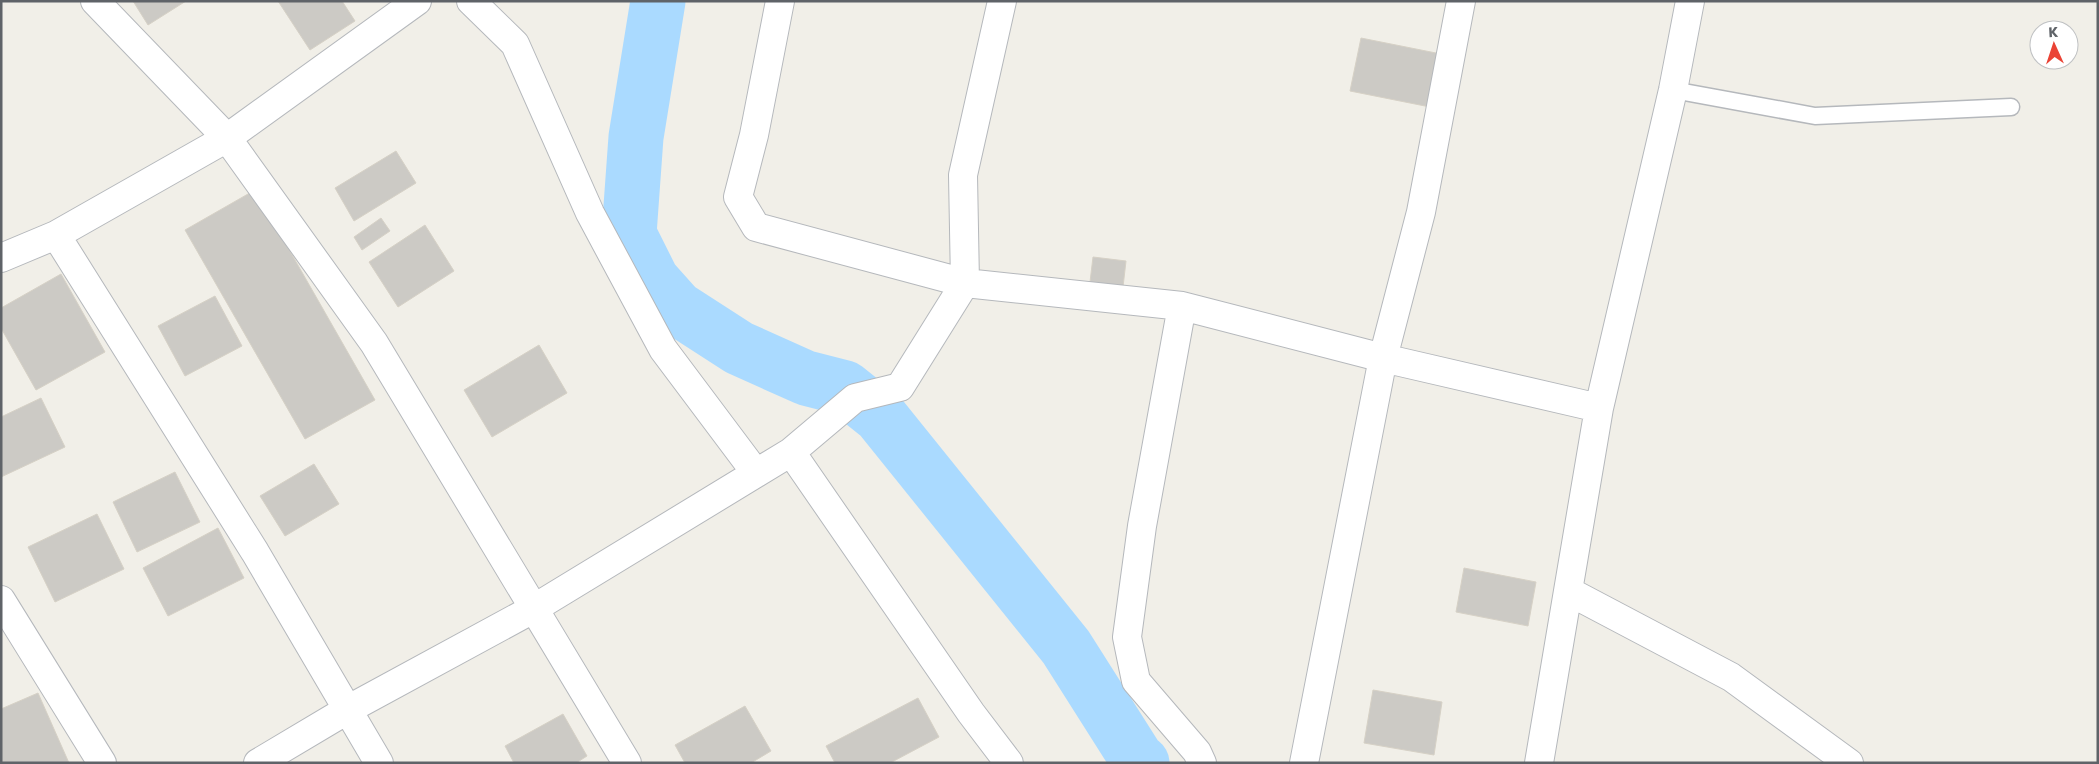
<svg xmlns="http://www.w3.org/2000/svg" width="2099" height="764" viewBox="0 0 2099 764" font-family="Poppins,sans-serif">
  <rect width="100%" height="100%" fill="#f1efe8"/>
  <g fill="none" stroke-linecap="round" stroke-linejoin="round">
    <!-- river -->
    <path stroke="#aadaff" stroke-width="55" d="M658 1 636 137 629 234 652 280 677 308 739 348 806 378 845 388 880 416 1066 647 1137 759 1142 763"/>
  </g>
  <!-- building -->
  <path fill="#cccac5" stroke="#d6d1c6" d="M133 1H186L148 25Z
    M278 1H342L355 21 310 50Z
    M1361 38 1441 54 1430 107 1350 91Z
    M396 151 416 183 354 221 335 188Z
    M255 190 375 400 305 439 185 230Z
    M381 218 390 231 362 250 354 237Z
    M425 225 454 271 398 307 369 262Z
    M1093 257 1126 261 1123 287 1090 282Z
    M61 274 105 352 36 390 1 328V308Z
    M215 296 242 346 185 376 158 326Z
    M539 345 567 393 492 437 464 390Z
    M41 398 65 447 1 477V417Z
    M314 464 339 504 285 536 260 496Z
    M175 472 200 522 137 552 113 502Z
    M97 514 124 569 55 602 28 547Z
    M218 528 244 578 168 616 143 568Z
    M1464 568 1536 582 1528 626 1456 612Z
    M1373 690 1442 702 1434 755 1364 743Z
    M38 693 69 763H1V709Z
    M918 698 939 737 890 763H835L826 746Z
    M745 706 771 751 751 763H685L675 745Z
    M563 714 587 756 576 763H514L505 746Z"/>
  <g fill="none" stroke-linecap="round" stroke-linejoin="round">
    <defs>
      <path id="lane" d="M1673 90 1815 116 2011 107"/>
      <path id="street" d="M95 1 227 138 374 343 627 763
        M471 1 515 44 590 213 663 349 756 473
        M780 1 754 135 738 197 756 227 965 283 963 175 1002 1
        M56 235 255 552 379 763
        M1 258 56 235 227 138 417 1
        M1182 306 1142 526 1127 637 1136 681 1197 752 1202 763
        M1599 408 1673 90 1690 1
        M791 452 971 713 1009 763
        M1 600 102 763
        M258 763 347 710 533 609 791 452 855 398 900 387 965 283 1182 306 1383 358 1599 408 1568 591 1731 677 1849 763
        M1304 763 1383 358 1421 212 1461 1
        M1539 763 1568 591"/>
    </defs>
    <!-- lane casing -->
    <use href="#lane" stroke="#b5b8bc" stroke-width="19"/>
    <!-- street casing -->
    <use href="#street" stroke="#b5b8bc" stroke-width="30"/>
    <!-- lane -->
    <use href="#lane" stroke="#fff" stroke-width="16"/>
    <!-- street -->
    <use href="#street" stroke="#fff" stroke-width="28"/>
  </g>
  <!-- border -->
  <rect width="2099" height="764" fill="none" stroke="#5f6368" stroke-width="5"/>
  <!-- north arrow -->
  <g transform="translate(2054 45) rotate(357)"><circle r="24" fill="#ffffff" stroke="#bfc1c3"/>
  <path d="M0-4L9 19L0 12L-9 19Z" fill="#ea4335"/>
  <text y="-8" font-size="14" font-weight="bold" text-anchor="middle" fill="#5f6368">K</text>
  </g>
</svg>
